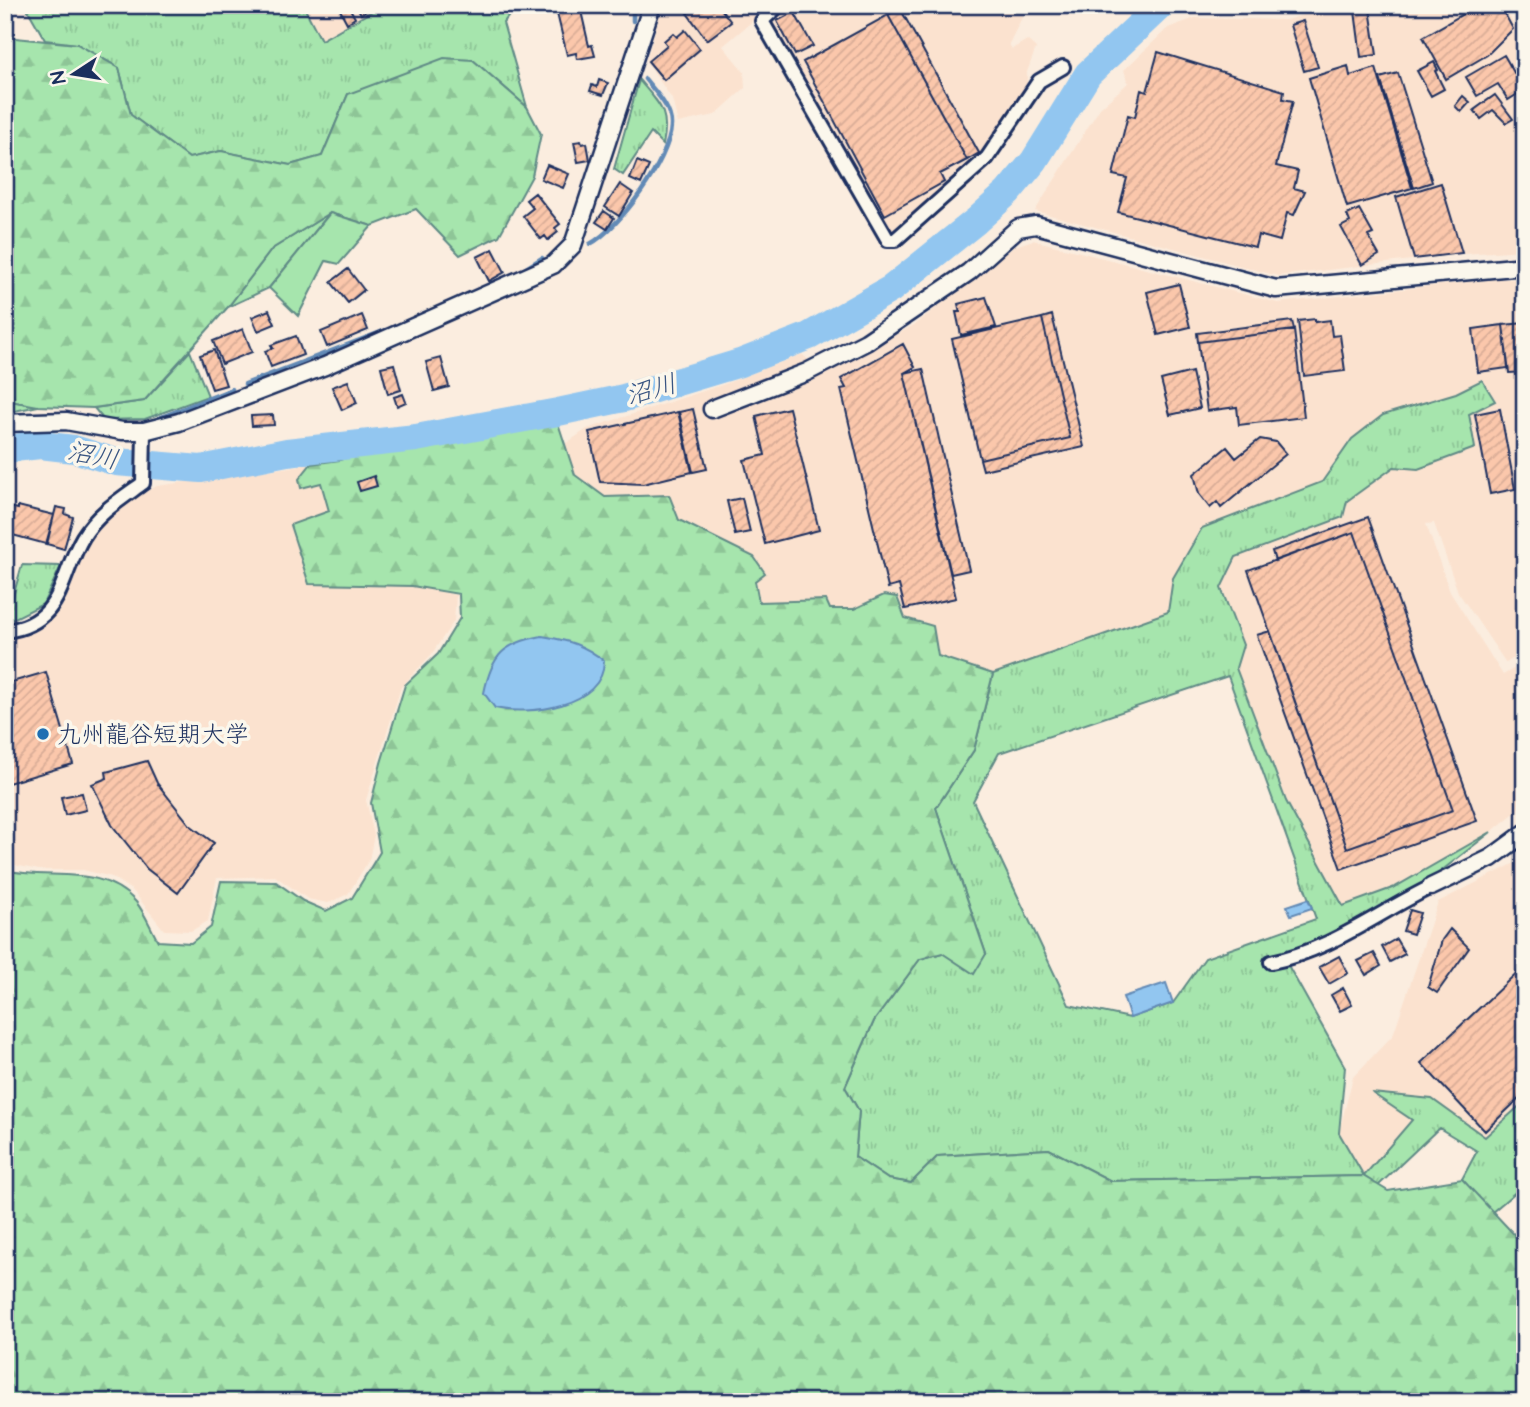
<svg xmlns="http://www.w3.org/2000/svg" width="1530" height="1407" viewBox="0 0 1530 1407" font-family="'Architects Daughter','Klee One',sans-serif">
  <defs>
    <pattern id="grass-tufts" width="24" height="20" patternUnits="userSpaceOnUse" patternTransform="scale(1.75)"><rect width="24" height="20" fill="#a6e5ad"/><path d="M3 7l-1-3M5 7V3M7 7l1-3M15 17l-1-3M17 17v-4M19 17l1-3" fill="none" stroke="#8ec597"/></pattern>
    <pattern id="forest-firs" width="22" height="20" patternUnits="userSpaceOnUse" patternTransform="scale(1.75)"><rect width="22" height="20" fill="#a6e5ad"/><path d="M5 1l3.5 6h-7zM16 11l3.5 6h-7z" fill="#8ec597"/></pattern>
    <pattern id="building-hatch" width="6" height="6" patternUnits="userSpaceOnUse" patternTransform="scale(1.75)"><rect width="6" height="6" fill="#fbc7ab"/><path d="M-1 1l2-2M0 6l6-6M5 7l2-2" fill="none" stroke="#d7ab96"/></pattern>
  </defs>
  <rect width="100%" height="100%" fill="#fbeddf"/>
  <filter id="ink" filterUnits="userSpaceOnUse"><feTurbulence type="fractalNoise" baseFrequency=".0143" numOctaves="2"/><feDisplacementMap in="SourceGraphic" scale="14" xChannelSelector="R" yChannelSelector="G"/><feConvolveMatrix kernelMatrix="1 2 1 2 8 2 1 2 1" color-interpolation-filters="sRGB"/></filter>
  <g filter="url(#ink)">
    <!-- built -->
    <path fill="#fbe2cf" d="M303 5H383L320 40Z
      M663 5H1028L1009 44 1012 49 1027 40 1036 48 1027 72V92L984 157 895 232 884 231 769 24 773 14 755 19 723 46 744 72 745 88 715 115 678 123 672 99 646 61Z
      M1338 5H1503L1525 43V250L1462 254 1278 276 1035 211 1100 108 1128 83 1124 70 1168 28 1195 18 1286 20Z
      M1033 240 1278 303 1494 279H1525V651L1506 663 1458 592 1434 523 1426 524 1450 592 1503 675 1525 662V794L1517 811 1491 832 1395 887 1343 906 1287 801 1236 668 1243 645 1221 588 1236 557 1343 517 1347 501 1394 467 1418 469 1469 414 1482 380 1456 393 1383 415 1352 439 1323 482 1202 528 1173 578 1168 612 993 674 938 656 933 626 905 618 884 595 854 609H830L825 600 759 602 754 557 679 520 669 495 605 497 575 475 565 445 412 586 456 595 454 621 431 655 401 687 366 800 374 835 369 860 348 894 328 903 308 899 275 876 217 878 208 921 191 931 164 930 133 891 112 877 83 870H39L5 863V638L31 633 59 609 93 532 123 503 157 486 340 460 369 450 558 423 565 444 587 429 722 385 802 354 824 374 914 325 1015 246Z
      M1525 854V1101L1485 1137 1432 1099 1374 1095 1412 1120 1363 1176 1339 1133 1353 1077 1393 1035 1438 902 1515 863Z"/>
    <!-- grass -->
    <path fill="url(#grass-tufts)" stroke="#608a86" stroke-width="2" fill-rule="evenodd" d="M25 5H303L321 40 383 5H518L503 23 527 107 473 60 348 94 322 156 290 165 221 151 189 158 131 115 119 68 77 44 45 40Z
      M639 80C660 105 670 111 663 145L651 133 623 175 614 169Z
      M330 213 269 288 228 307 272 249Z
      M190 351 208 396 145 419 104 420 94 408 144 401Z
      M1482 380 1495 401 1469 414 1475 448 1418 469 1394 467 1347 501 1343 517 1236 557 1221 588 1243 645 1236 668 1286 801 1343 906 1395 887 1491 832 1436 875 1285 960 1345 1067 1339 1133 1364 1176 1412 1120 1372 1093 1432 1099 1485 1137 1525 1101V1184L1491 1213 1462 1179 1477 1151 1439 1128 1378 1186 1363 1176 1111 1181 1049 1149 938 1156 911 1183 888 1179 855 1157 859 1111 845 1087 874 1021 920 959 942 953 986 954 936 808 974 750 993 674 1168 612 1173 578 1202 528 1322 482 1352 439 1383 415 1456 393ZM1228 676 1316 919 1205 958 1173 1003 1130 1018 1069 1005 973 801 999 753Z
      M5 400 38 406 5 413Z
      M22 565 61 566 43 604 5 623V601L12 600Z"/>
    <!-- forest -->
    <path fill="url(#forest-firs)" stroke="#608a86" stroke-width="2" d="M5 37 77 44 119 68 131 115 189 158 221 151 290 165 322 156 348 94 444 58 473 60 527 107 541 134 532 176 499 236 460 255 416 209 372 226 330 213 272 249 228 307 144 401 93 408 38 406 5 400Z
      M558 423 575 475 605 497 669 495 679 520 754 557 765 573 755 581 759 602 826 600 830 609H854L884 595 897 597 905 618 933 626 938 656 993 674 974 750 936 808 986 954 974 974 942 953 920 959 874 1021 845 1087 859 1111 855 1157 888 1179 911 1183 938 1156 1049 1149 1111 1181 1363 1176 1388 1191 1462 1179 1525 1246V1402H5V870C50 881 101 863 136 902 145 913 151 929 158 941L191 943 211 927 221 881 276 882 303 901 326 911 352 898 380 852 371 803 381 763 405 685 438 654 460 618 459 594 412 586 309 584 290 525 329 511 321 483 301 488 299 479 311 464 340 460 369 450Z"/>
    <!-- green -->
    <path fill="#a6e5ad" stroke="#608a86" stroke-width="2" d="M330 213 372 226 339 264 326 261 298 316 269 288Z"/>
    <!-- water -->
    <path fill="#92c6f0" stroke="#628ab6" stroke-width="2" d="M542 636C567 640 585 645 604 661 604 707 528 716 495 708L484 693C492 654 504 643 542 636Z
      M1308 899 1312 908 1291 915 1287 906Z
      M1166 983 1173 1003 1130 1018 1123 997Z"/>
    <g fill="none" stroke-linecap="round" stroke-linejoin="round">
      <!-- stream -->
      <path stroke="#628ab6" stroke-width="4.5" d="M633 21V5
        M590 244C619 229 670 159 671 126 672 108 656 93 645 79
        M523 270 542 258
        M245 384 386 330
        M159 418 232 389"/>
      <!-- river -->
      <path stroke="#92c6f0" stroke-width="28" d="M5 449 40 445 74 449 116 462 201 469 287 452 416 438 558 412 624 398 740 363 809 336 891 289 976 221 1008 192 1034 161 1088 74 1161 5"/>
    </g>
    <!-- building -->
    <path fill="url(#building-hatch)" stroke="#1b2f5e" stroke-width="2" d="M348 5 355 18 347 23 338 6Z
      M356 5H376L361 14Z
      M555 5H574L575 12 581 11 589 46 592 45 595 56 577 59 576 53 567 55Z
      M702 5H718L731 22 707 40 687 13Z
      M1479 5H1500L1513 29 1487 55 1446 79 1423 37Z
      M900 8 979 153 967 160 888 15Z
      M1370 9 1377 55 1361 57 1355 11Z
      M794 12 813 46 795 55 777 21Z
      M888 15 967 160 940 174 944 182 885 215 803 62Z
      M1303 21 1318 67 1304 71 1290 25Z
      M685 30 700 49 664 80 648 61 667 45 664 41 673 33 677 37Z
      M1158 52 1284 91 1283 99 1293 101 1276 166 1298 171 1294 188 1305 191 1294 215 1287 213 1280 241 1258 235 1255 247 1118 212 1127 178 1113 175 1128 115 1135 117 1141 90 1147 92Z
      M1504 55 1524 90 1508 100 1498 84 1477 96 1466 77Z
      M1434 62 1438 70 1435 71 1444 89 1431 96 1417 71Z
      M1348 66 1350 76 1376 68 1412 188 1347 207 1309 78Z
      M1398 73 1432 182 1414 188 1380 78Z
      M599 80 608 83 603 95 590 91 592 85 597 87Z
      M1495 95 1513 119 1506 123 1493 110 1481 119 1474 110Z
      M1463 96 1470 102 1461 112 1455 106Z
      M1525 96V110L1518 102Z
      M581 141 582 144 587 143 590 160 578 162 574 142Z
      M637 161 649 166 641 184 630 179Z
      M547 165 569 174 563 188 541 179Z
      M1441 183 1462 253 1414 259 1396 197Z
      M620 184 633 193 619 216 605 207Z
      M535 193 560 224 555 228 558 232 548 240 545 236 541 239 523 216 533 208 526 200Z
      M1359 209 1373 234 1368 236 1379 255 1362 265 1341 227 1350 222 1347 215Z
      M604 211 614 218 607 229 596 222Z
      M493 249 505 272 489 281 477 257Z
      M348 269 364 290 348 303 331 282Z
      M1179 284 1190 327 1158 335 1147 292Z
      M986 297 996 327 961 335 956 312H960L958 304Z
      M269 310 275 324 258 331 252 317Z
      M362 315 368 330 327 347 321 332Z
      M1052 315 1084 447 983 470 980 459 1070 438 1042 318Z
      M1042 318 1070 438 980 459 952 339Z
      M1315 319V322L1330 320 1332 336 1340 335 1345 371 1304 376 1298 321Z
      M1292 321 1294 330 1198 342 1197 333Z
      M1525 323V372L1509 373 1503 325Z
      M1503 325 1508 368 1478 372 1473 329Z
      M243 329 252 352 222 364 213 341Z
      M1294 330 1304 417 1239 425 1237 407 1207 411 1198 342Z
      M296 336 303 355 271 367 265 351 273 348 271 345Z
      M903 344 915 367 904 373 956 598 905 609 899 585 888 588 841 389 846 388 841 379Z
      M214 350 226 385 212 389 200 355Z
      M441 358 449 387 434 391 426 362Z
      M394 364 401 390 388 394 381 367Z
      M923 369 969 570 951 574 904 373Z
      M1192 372 1200 408 1170 415 1161 380Z
      M348 381 357 403 342 410 332 387Z
      M403 394 406 402 397 406 394 397Z
      M789 408 819 530 765 544 744 460 765 455 756 416Z
      M693 409 707 469 693 472 679 412Z
      M1500 409 1515 489 1490 494 1475 414Z
      M678 412 692 472 643 484 600 482 589 432Z
      M273 415 274 425 252 426 251 416Z
      M1260 439 1276 442 1286 454 1221 508 1217 502 1210 508 1199 494 1194 474 1227 447 1236 458Z
      M374 476 377 486 360 491 357 482Z
      M742 498 750 532 735 535 727 501Z
      M5 506 18 509V506L54 515 46 544 5 533Z
      M56 507 66 509 65 514 73 517 64 549 47 544Z
      M1368 517 1477 821 1341 869 1257 635 1270 631 1347 848 1453 810 1354 532 1275 561 1272 551Z
      M1354 532 1453 810 1347 848 1248 570Z
      M46 672 73 764 5 784V684Z
      M147 761 157 783 190 825 214 843 178 893 147 869 112 825 92 784 107 778 106 772Z
      M82 793 86 810 65 815 61 797Z
      M1410 910 1420 913 1413 934 1403 931Z
      M1450 929 1469 948 1437 993 1428 987 1442 940Z
      M1396 939 1405 954 1390 962 1382 947Z
      M1374 953 1381 966 1366 975 1358 961Z
      M1339 956 1348 973 1329 984 1319 967Z
      M1525 965V1093L1485 1131 1421 1063Z
      M1343 988 1352 1005 1340 1011 1331 995Z"/>
    <g fill="none" stroke-linecap="round" stroke-linejoin="round">
      <defs>
        <path id="minor" d="M779 5 762 21 888 240H895L987 158 1039 81 1063 67
          M5 631C64 624 59 577 83 537 98 513 121 499 143 483L144 431
          M1271 962C1331 950 1377 913 1431 887"/>
        <path id="tertiary" d="M712 409 807 372 866 342 969 272 1018 228 1036 225 1276 289 1525 266
          M5 423 66 421 122 431H144L179 422 325 366 553 265 573 245 652 5
          M1431 887 1491 858 1525 833"/>
      </defs>
      <!-- minor casing -->
      <use href="#minor" stroke="#1b2f5e" stroke-width="18"/>
      <!-- tertiary casing -->
      <use href="#tertiary" stroke="#1b2f5e" stroke-width="21"/>
      <!-- minor -->
      <use href="#minor" stroke="#fbf7ec" stroke-width="12"/>
      <!-- tertiary -->
      <use href="#tertiary" stroke="#fbf7ec" stroke-width="16"/>
    </g>
  </g>
  <!-- markers -->
  <circle fill="#1f6fb2" stroke="#fbf7ec" stroke-width="2.5" cx="43" cy="734" r="7"/>
  <g text-anchor="middle" stroke-width="7" stroke-linejoin="round" paint-order="stroke">
    <!-- poi labels -->
    <g font-size="24" fill="#1b2f5e" stroke="#fbf7ec" text-anchor="start">
      <text x="57" y="742">九州龍谷短期大学</text>
    </g>
    <!-- water labels -->
    <g font-size="26" font-style="italic" fill="#395582" stroke="#fbf7ec">
      <text transform="translate(651 389) rotate(-16)" y="9">沼川</text>
      <text transform="translate(93 455) rotate(11)" y="9">沼川</text>
    </g>
  </g>
  <!-- margin -->
  <rect width="1530" height="1407" fill="none" stroke="#fbf7ec" stroke-width="28"/>
  <rect x="14" y="14" width="1502" height="1379" fill="none" stroke="#1b2f5e" stroke-width="2.5" filter="url(#ink)"/>
  <!-- north arrow -->
  <g transform="translate(74 74) rotate(258)" stroke="#fbf7ec" stroke-width="5" paint-order="stroke">
  <path d="M0-5L12 26L0 18L-12 26Z" fill="#1b2f5e"/>
  <text y="-10" font-size="19" font-weight="bold" text-anchor="middle" fill="#1b2f5e">N</text>
  </g>
</svg>
